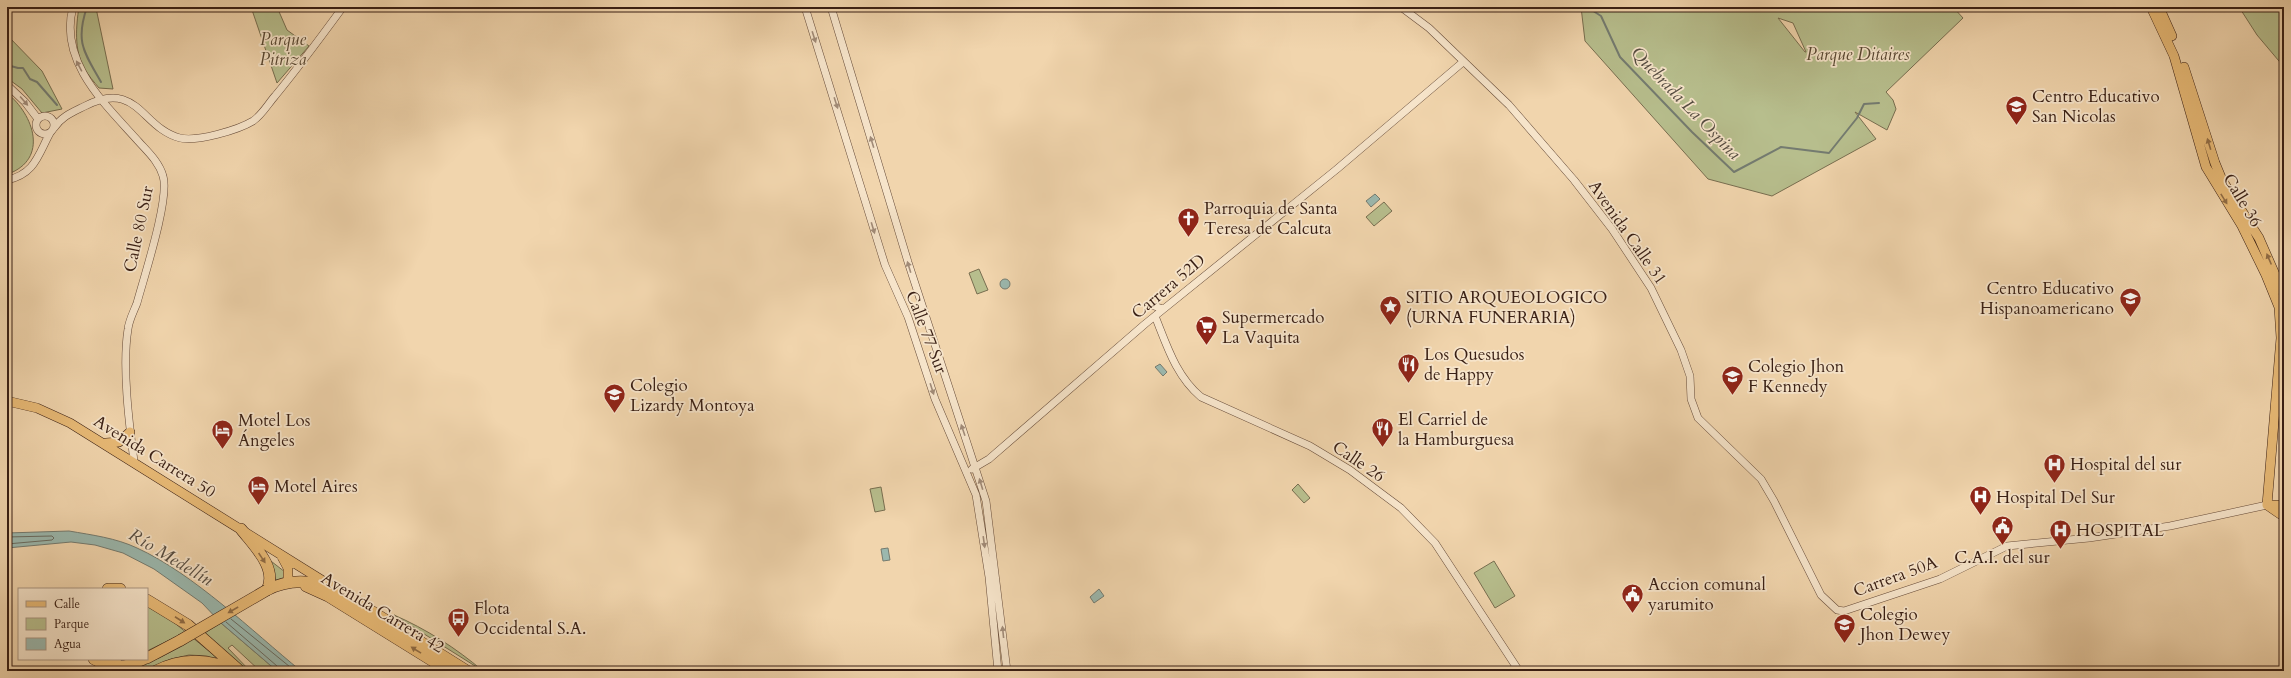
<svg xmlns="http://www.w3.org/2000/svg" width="2291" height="678" viewBox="0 0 2291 678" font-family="Cardo,serif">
  <rect width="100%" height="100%" fill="#f1d5ad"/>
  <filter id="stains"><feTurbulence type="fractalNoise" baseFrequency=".005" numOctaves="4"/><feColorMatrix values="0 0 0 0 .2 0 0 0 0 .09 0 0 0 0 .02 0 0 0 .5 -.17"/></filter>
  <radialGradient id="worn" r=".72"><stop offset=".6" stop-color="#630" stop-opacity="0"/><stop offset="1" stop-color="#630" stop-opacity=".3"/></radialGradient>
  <!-- green -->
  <path fill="#b7be8d" stroke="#786e50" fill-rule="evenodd" d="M79 7H99L96 8 113 89 99 88C94 82 88 75 84 68 74 50 76 26 79 7Z
    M251 7H277L287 30 309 46 277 83Z
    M1581 7H1953L1963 18 1886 92 1893 100 1896 109 1887 130 1855 112 1876 139 1772 196 1708 179 1585 41ZM1778 18 1793 23 1806 52H1805Z
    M2239 7H2284V67L2257 35Z
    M7 35 42 71 62 109 42 113 22 89 7 78Z
    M7 93C34 115 49 159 8 174Z
    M1384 202 1392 211 1374 226 1366 217Z
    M979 269 988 290 977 294 969 273Z
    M1298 484 1310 498 1304 503 1292 490Z
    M881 487 885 510 875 512 870 489Z
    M267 558 285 572 286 577 276 580Z
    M1494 561 1515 596 1495 608 1474 573Z
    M147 606 171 620 226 665 207 656 189 655 171 659 143 671H123L159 658 184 645 178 636 147 651Z
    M394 615C426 629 456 648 483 671Z
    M221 623 277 671H260L232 645 228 648 250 671H242L203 634Z
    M194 666H205L222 671H174Z"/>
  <!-- water -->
  <path fill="#9bb8ae" stroke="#747b70" d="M1375 194 1380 199 1371 207 1366 201Z
    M1000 284a5 5 0 1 1 10 0a5 5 0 1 1-10 0Z
    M1160 364 1167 372 1163 376 1155 367Z
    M69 531C92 535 116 538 137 548 194 574 252 631 301 671H277L221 623 202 603 154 569 123 553 95 545 71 542 7 548V533Z
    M888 548 890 560 883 561 881 549Z
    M1099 589 1104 596 1094 603 1090 597Z"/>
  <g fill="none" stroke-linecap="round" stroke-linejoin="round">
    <!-- shore -->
    <path stroke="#6a6c61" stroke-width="1" d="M7 537 52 536 54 538 52 540 7 544
      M231 619 295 671
      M226 622 277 666 279 671"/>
    <!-- stream -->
    <path stroke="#747b70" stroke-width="2" d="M87 7C75 42 84 52 101 82
      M1587 7 1601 16 1620 57 1692 132 1734 172 1781 147 1829 153 1857 118 1864 104 1879 103
      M7 65 18 68H23L30 79 37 82 57 105"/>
    <defs>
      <path id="minor" d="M73 7C58 62 106 105 139 142 148 152 159 162 163 176 170 198 144 277 137 303 134 311 129 320 128 329 122 366 129 423 134 461
        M805 7 885 265 908 317 935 399 976 495 989 577 998 671
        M831 7 908 262 986 501 1007 671
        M1401 7 1429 28 1509 105 1574 180 1612 229 1651 288 1681 350 1690 376 1691 399 1698 418 1761 479 1774 501 1821 595 1837 610 1844 611 1940 579 2007 546 2089 538 2170 526 2267 505
        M7 85 25 102 38 119
        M36 125a9 9 0 1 1 18 0a9 9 0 1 1-18 0Z
        M54 128C62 116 73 112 85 106 138 79 141 128 180 138 197 142 238 130 253 121 262 115 268 104 275 96 299 67 321 37 343 7
        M7 180C35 174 38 155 50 133
        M1151 305 1163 309
        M1155 316C1167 346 1176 376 1201 397L1310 446 1350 470 1401 508 1435 543 1519 671
        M972 469 989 459 1145 324 1337 169 1463 62"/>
      <path id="major" d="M2151 7 2174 56 2206 167 2242 226 2266 275 2279 307 2281 338 2267 505
        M2159 7 2172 36
        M2184 67 2215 163 2222 180 2259 238 2284 295
        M7 401 37 408 70 423 328 584
        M106 443 119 442 130 432
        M2267 505 2280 514H2284
        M2267 505H2284
        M281 555 288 568V582"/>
      <path id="highway" d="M241 529C254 546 278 568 267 590
        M306 586 328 596 449 671
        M108 589H120
        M267 590C290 578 313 580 336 589L467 671
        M147 600 188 625 240 671
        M147 658 181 640
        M94 659 104 664 118 665
        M104 671 132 664 144 659
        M156 671C179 659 210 657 232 671"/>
    </defs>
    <!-- minor casing -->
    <use href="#minor" stroke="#674c3a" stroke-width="8"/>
    <!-- major casing -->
    <use href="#major" stroke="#391f14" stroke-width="10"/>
    <!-- highway casing -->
    <use href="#highway" stroke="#391f14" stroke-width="12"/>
    <!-- minor -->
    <use href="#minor" stroke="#f6e4ca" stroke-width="7"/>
    <!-- major -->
    <use href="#major" stroke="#e8ba76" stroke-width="9"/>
    <!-- highway -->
    <use href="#highway" stroke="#e8ba76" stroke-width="11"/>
    <defs>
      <path id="highway-bridge" d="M181 640 267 590"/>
    </defs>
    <!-- highway-bridge casing -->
    <use href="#highway-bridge" stroke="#391f14" stroke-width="12" stroke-linecap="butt"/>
    <!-- highway-bridge -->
    <use href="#highway-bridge" stroke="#e8ba76" stroke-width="11"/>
  </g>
  <!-- one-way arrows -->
  <defs><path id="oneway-solid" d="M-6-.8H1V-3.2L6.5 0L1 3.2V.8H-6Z"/></defs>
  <g fill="#a18b78">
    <use href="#oneway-solid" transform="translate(814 37) rotate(72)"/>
    <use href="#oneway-solid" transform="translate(79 66) rotate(-118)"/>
    <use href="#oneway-solid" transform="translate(24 101) rotate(49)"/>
    <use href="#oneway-solid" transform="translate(836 103) rotate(72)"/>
    <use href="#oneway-solid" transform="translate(872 142) rotate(-107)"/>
    <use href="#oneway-solid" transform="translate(873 228) rotate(73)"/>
    <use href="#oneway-solid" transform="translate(909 267) rotate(-107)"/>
    <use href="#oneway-solid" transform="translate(932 389) rotate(72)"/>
    <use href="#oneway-solid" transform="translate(963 430) rotate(-109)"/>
    <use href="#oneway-solid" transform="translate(981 484) rotate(-107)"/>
    <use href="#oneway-solid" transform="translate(984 542) rotate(82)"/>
    <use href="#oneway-solid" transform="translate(1003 632) rotate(-96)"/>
  </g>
  <g fill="#906c45">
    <use href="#oneway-solid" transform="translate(2209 144) rotate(-107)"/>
    <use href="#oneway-solid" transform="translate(2224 199) rotate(58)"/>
    <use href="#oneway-solid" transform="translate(2269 259) rotate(-113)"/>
    <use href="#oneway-solid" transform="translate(262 558) rotate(56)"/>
    <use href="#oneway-solid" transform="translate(233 610) rotate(150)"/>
    <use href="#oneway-solid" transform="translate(180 620) rotate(33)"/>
    <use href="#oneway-solid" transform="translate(416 650) rotate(-148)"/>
  </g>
  <!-- icons -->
  <defs>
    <symbol id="school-pin" viewBox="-11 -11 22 30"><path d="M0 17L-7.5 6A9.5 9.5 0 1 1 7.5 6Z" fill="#8f2418" stroke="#f6e4ca"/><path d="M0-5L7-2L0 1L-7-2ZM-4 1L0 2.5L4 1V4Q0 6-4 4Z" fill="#fff"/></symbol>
    <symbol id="church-pin" viewBox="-11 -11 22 30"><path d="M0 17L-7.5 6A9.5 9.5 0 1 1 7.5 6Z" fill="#8f2418" stroke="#f6e4ca"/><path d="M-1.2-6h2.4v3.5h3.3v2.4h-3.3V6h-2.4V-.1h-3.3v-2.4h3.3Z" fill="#fff"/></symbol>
    <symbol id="sight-pin" viewBox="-11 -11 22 30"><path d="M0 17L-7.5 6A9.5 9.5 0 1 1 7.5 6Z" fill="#8f2418" stroke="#f6e4ca"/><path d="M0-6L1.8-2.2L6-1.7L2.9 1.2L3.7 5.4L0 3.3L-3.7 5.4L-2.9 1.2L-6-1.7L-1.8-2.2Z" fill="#fff"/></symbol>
    <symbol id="supermarket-pin" viewBox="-11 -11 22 30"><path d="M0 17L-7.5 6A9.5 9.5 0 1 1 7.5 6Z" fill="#8f2418" stroke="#f6e4ca"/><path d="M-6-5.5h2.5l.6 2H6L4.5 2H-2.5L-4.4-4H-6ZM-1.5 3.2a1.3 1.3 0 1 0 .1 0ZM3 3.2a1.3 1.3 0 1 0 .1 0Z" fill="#fff"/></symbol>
    <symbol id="restaurant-pin" viewBox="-11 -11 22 30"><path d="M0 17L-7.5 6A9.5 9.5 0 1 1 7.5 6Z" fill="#8f2418" stroke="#f6e4ca"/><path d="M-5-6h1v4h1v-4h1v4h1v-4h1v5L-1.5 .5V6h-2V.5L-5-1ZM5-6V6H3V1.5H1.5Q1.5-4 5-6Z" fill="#fff"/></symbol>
    <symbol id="hotel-pin" viewBox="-11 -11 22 30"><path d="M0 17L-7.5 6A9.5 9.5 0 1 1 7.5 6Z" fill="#8f2418" stroke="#f6e4ca"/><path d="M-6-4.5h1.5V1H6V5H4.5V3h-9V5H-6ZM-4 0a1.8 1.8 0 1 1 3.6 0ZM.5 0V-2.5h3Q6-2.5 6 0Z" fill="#fff"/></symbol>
    <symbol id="hospital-pin" viewBox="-11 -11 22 30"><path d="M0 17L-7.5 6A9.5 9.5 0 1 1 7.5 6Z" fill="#8f2418" stroke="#f6e4ca"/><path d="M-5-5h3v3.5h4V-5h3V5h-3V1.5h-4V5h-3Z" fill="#fff"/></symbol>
    <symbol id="civic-pin" viewBox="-11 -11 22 30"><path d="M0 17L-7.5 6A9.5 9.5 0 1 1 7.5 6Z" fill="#8f2418" stroke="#f6e4ca"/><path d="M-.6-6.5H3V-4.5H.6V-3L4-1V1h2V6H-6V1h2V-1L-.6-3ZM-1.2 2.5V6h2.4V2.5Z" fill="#fff"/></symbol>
    <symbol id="bus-pin" viewBox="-11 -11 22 30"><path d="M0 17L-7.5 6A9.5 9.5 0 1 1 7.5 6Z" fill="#8f2418" stroke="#f6e4ca"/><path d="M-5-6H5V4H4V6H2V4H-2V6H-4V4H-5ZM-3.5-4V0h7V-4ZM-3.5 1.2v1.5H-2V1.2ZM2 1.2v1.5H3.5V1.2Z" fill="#fff"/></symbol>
  </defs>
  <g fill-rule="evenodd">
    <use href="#school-pin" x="2004" y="94" width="25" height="34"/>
    <use href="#church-pin" x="1176" y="206" width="25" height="34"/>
    <use href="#school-pin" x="2118" y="286" width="25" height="34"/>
    <use href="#sight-pin" x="1378" y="294" width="25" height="34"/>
    <use href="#supermarket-pin" x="1194" y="314" width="25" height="34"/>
    <use href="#restaurant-pin" x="1396" y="352" width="25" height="34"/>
    <use href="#school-pin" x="1720" y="364" width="25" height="34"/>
    <use href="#school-pin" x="602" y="382" width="25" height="34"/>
    <use href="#restaurant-pin" x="1370" y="416" width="25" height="34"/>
    <use href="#hotel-pin" x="210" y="418" width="25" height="34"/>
    <use href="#hospital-pin" x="2042" y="452" width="25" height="34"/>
    <use href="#hotel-pin" x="246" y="474" width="25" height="34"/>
    <use href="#hospital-pin" x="1968" y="484" width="25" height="34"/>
    <use href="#civic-pin" x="1990" y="514" width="25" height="34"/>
    <use href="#hospital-pin" x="2048" y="518" width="25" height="34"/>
    <use href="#civic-pin" x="1620" y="582" width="25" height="34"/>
    <use href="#bus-pin" x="446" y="606" width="25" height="34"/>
    <use href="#school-pin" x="1832" y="612" width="25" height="34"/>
  </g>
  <g text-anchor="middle" stroke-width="3.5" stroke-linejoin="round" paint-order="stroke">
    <!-- park labels -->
    <g font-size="17" font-style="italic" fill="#584732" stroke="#f6e4ca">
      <text x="283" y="45">Parque<tspan x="283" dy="20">Pitriza</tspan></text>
      <text x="1858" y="60">Parque Ditaires</text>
    </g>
    <!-- poi labels -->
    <g font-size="17" fill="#391f14" stroke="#f6e4ca" text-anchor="start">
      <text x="2032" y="102">Centro Educativo<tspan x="2032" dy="20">San Nicolas</tspan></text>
      <text x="1204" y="214">Parroquia de Santa<tspan x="1204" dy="20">Teresa de Calcuta</tspan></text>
      <text x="2114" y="294" text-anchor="end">Centro Educativo<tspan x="2114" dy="20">Hispanoamericano</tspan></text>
      <text x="1406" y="303">SITIO ARQUEOLOGICO<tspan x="1406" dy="20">(URNA FUNERARIA)</tspan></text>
      <text x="1222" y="323">Supermercado<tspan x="1222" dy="20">La Vaquita</tspan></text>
      <text x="1424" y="360">Los Quesudos<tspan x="1424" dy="20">de Happy</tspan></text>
      <text x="1748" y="372">Colegio Jhon<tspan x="1748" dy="20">F Kennedy</tspan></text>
      <text x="630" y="391">Colegio<tspan x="630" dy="20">Lizardy Montoya</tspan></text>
      <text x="1398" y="425">El Carriel de<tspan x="1398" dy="20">la Hamburguesa</tspan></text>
      <text x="238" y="426">Motel Los<tspan x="238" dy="20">Ángeles</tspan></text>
      <text x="2070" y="470">Hospital del sur</text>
      <text x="274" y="492">Motel Aires</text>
      <text x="1996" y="503">Hospital Del Sur</text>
      <text x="2076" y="536">HOSPITAL</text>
      <text x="2002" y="563" text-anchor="middle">C.A.I. del sur</text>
      <text x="1648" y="590">Accion comunal<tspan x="1648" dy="20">yarumito</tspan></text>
      <text x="474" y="614">Flota<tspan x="474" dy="20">Occidental S.A.</tspan></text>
      <text x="1860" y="620">Colegio<tspan x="1860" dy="20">Jhon Dewey</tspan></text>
    </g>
    <!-- street labels -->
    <g font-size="17" fill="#391f14" stroke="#f6e4ca">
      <text transform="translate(2243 200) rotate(59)" y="6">Calle 36</text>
      <text transform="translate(138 229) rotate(-78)" y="6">Calle 80 Sur</text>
      <text transform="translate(1628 232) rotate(55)" y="6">Avenida Calle 31</text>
      <text transform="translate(1168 286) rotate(-40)" y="6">Carrera 52D</text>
      <text transform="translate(927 332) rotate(69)" y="6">Calle 77 Sur</text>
      <text transform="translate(155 456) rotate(32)" y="6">Avenida Carrera 50</text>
      <text transform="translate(1359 461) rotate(34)" y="6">Calle 26</text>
      <text transform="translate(1895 576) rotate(-20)" y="6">Carrera 50A</text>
      <text transform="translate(383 612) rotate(31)" y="6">Avenida Carrera 42</text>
    </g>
    <!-- water labels -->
    <g font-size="18" font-style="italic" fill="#564d42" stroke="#f6e4ca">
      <text transform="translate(1686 103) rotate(46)" y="6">Quebrada La Ospina</text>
      <text transform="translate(171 557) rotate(31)" y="6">Río Medellín</text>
    </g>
  </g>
  <!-- margin -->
  <rect width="2291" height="678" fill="none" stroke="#f1d5ad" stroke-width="24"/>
  <rect x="8" y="8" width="2275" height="662" fill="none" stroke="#391f14" stroke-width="2"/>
  <rect x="12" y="12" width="2267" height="654" fill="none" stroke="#391f14"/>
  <!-- legend -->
  <rect x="18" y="588" width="130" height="72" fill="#f6e4ca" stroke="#aa9581"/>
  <rect x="26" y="601" width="20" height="6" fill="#e8ba76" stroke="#aa9581"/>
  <text x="54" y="608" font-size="12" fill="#391f14">Calle</text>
  <rect x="26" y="618" width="20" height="12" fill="#b7be8d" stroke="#aa9581"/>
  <text x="54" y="628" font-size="12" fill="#391f14">Parque</text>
  <rect x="26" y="638" width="20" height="12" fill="#9bb8ae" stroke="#aa9581"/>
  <text x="54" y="648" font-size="12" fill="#391f14">Agua</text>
  <rect width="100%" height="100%" filter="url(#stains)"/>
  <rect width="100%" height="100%" fill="url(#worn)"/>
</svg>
